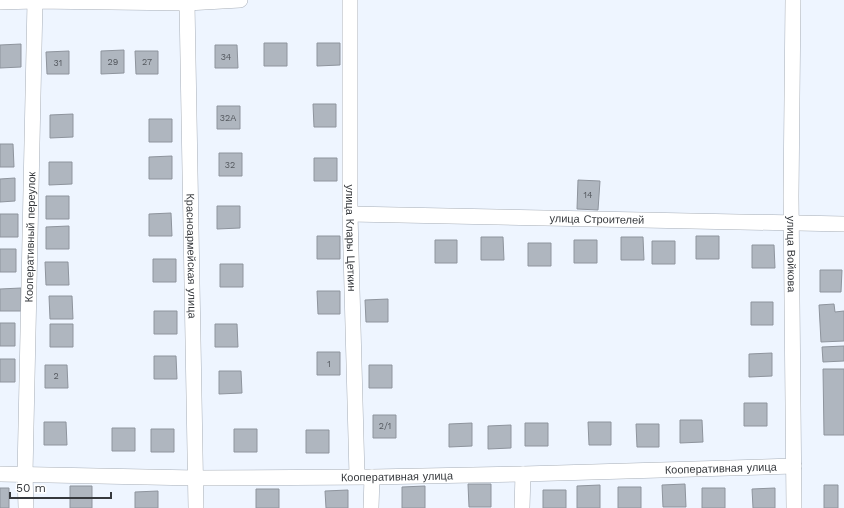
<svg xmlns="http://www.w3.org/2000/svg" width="844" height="508" viewBox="0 0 844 508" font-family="'Work Sans',sans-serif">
  <rect width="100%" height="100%" fill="#eef5ff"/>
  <!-- building -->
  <path fill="#afb6bf" stroke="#8e949d" d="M264 43H287V66H264Z
    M317 43H340V65L317 66Z
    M21 44V67L0 68V45Z
    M215 45H237L238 68H215Z
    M124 50V73L101 74V51Z
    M69 51V74H47L46 52Z
    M135 51H158V74H136Z
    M313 104H336V127H314Z
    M217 106H240V129H217Z
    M73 114V137L50 138V115Z
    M149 119H172V142H149Z
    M0 144H13L14 167H0Z
    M219 153H242V176H219Z
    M172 156V179H149V157Z
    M314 158H337V181H314Z
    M49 162H72V184L49 185Z
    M15 178V201L0 202V179Z
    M578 180 600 181 598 210 577 209Z
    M46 196H69V219H46Z
    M217 206H240V228L217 229Z
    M171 213 172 236H149V214Z
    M0 214H18V237H0Z
    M69 226V249H46V227Z
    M317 236H340V259H317Z
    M696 236H719V259H696Z
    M481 237H503L504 260H481Z
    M621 237H643L644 260H621Z
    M435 240H457V263H435Z
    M574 240H597V263H574Z
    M652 241H675V264H652Z
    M528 243H551V266H528Z
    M752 245H774L775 268H752Z
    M0 249H16V272H0Z
    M153 259H176V282H153Z
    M45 262H68L69 285H46Z
    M220 264H243V287H220Z
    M820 270H842L841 292H820Z
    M21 288V311H0V289Z
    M317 291H340V314H318Z
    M49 296H72L73 319H50Z
    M388 299V322H366L365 300Z
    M751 302H773V325H751Z
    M834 304 835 312 844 311V341L821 342 819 305Z
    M154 311H177V334H154Z
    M0 323H15V346H0Z
    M50 324H73V347H50Z
    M215 324H237L238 347H215Z
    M844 346V361L823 362 822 347Z
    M317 352H340V375H317Z
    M772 353V376L749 377V354Z
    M154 356H176L177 379H154Z
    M0 359H15V382H0Z
    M45 365H67L68 388H45Z
    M369 365H392V388H369Z
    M823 369H844V435H824Z
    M219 371H241L242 393 219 394Z
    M744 403H767V426H744Z
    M373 415H396V438H373Z
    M680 420H702L703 442 680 443Z
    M44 422H66L67 445H44Z
    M588 422H611V445H589Z
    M472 423V446L449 447V424Z
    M525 423H548V446H525Z
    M636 424H659V447H637Z
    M511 425V448L488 449V426Z
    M112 428H135V451H112Z
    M151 429H174V452H151Z
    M234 429H257V452H234Z
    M306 430H329V453H306Z
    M468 484H491V507H469Z
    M685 484 686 507H663L662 485Z
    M600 485V508H577V486Z
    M824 485H838V508H824Z
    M70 486H92V508H70Z
    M425 486V508H402V487Z
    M618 487H641V508H618Z
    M0 488H9V508H0Z
    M702 488H725V508H702Z
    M775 488V508H753L752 489Z
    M256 489H279V508H256Z
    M348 490V508H326L325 491Z
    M543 490H566V508H543Z
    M158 491V508H135V492Z"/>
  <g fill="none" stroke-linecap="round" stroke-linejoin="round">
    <defs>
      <g id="street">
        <path id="s1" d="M350 0V214L357 476"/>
        <path id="s2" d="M793 0 791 196 794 508"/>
        <path d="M0 2 35 1 187 3 240 0"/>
        <path id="s3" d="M187 3 196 508"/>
        <path id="s4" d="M350 214 844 224"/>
        <path id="s5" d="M0 474 196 478 372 477 523 474 794 466"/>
        <path id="s6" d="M26 508 25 474 35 1"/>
        <path d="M371 508 372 477"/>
        <path d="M522 508 523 474"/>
      </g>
    </defs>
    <!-- street casing -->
    <use href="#street" stroke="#a8afb8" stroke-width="16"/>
    <!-- street -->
    <use href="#street" stroke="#fff" stroke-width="15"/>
  </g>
  <g text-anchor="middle" stroke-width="3" stroke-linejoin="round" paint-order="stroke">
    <!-- number labels -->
    <g font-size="9" fill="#54585e">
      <text x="226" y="60">34</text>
      <text x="113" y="65">29</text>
      <text x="147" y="65">27</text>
      <text x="58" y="66">31</text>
      <text x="228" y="121">32А</text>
      <text x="230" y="168">32</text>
      <text x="588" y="198">14</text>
      <text x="329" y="367">1</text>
      <text x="56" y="379">2</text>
      <text x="385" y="429">2/1</text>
    </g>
    <!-- street labels -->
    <g font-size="11" fill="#36393d" stroke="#fff">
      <text dy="4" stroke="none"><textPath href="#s4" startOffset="247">улица Строителей</textPath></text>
      <text dy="4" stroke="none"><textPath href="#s6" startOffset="271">Кооперативный переулок</textPath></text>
      <text dy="4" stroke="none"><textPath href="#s1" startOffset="238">улица Клары Цеткин</textPath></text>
      <text dy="4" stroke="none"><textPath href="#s2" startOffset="254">улица Войкова</textPath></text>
      <text dy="4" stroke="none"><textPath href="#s3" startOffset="253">Красноармейская улица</textPath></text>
      <text dy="4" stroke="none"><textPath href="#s5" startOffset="721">Кооперативная улица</textPath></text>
      <text dy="4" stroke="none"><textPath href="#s5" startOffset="397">Кооперативная улица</textPath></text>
    </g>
  </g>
  <!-- scale -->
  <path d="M10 492v6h101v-6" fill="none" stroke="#36393d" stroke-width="2"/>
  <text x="16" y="492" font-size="12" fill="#36393d" stroke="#ffffff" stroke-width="3" paint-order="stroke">50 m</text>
</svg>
